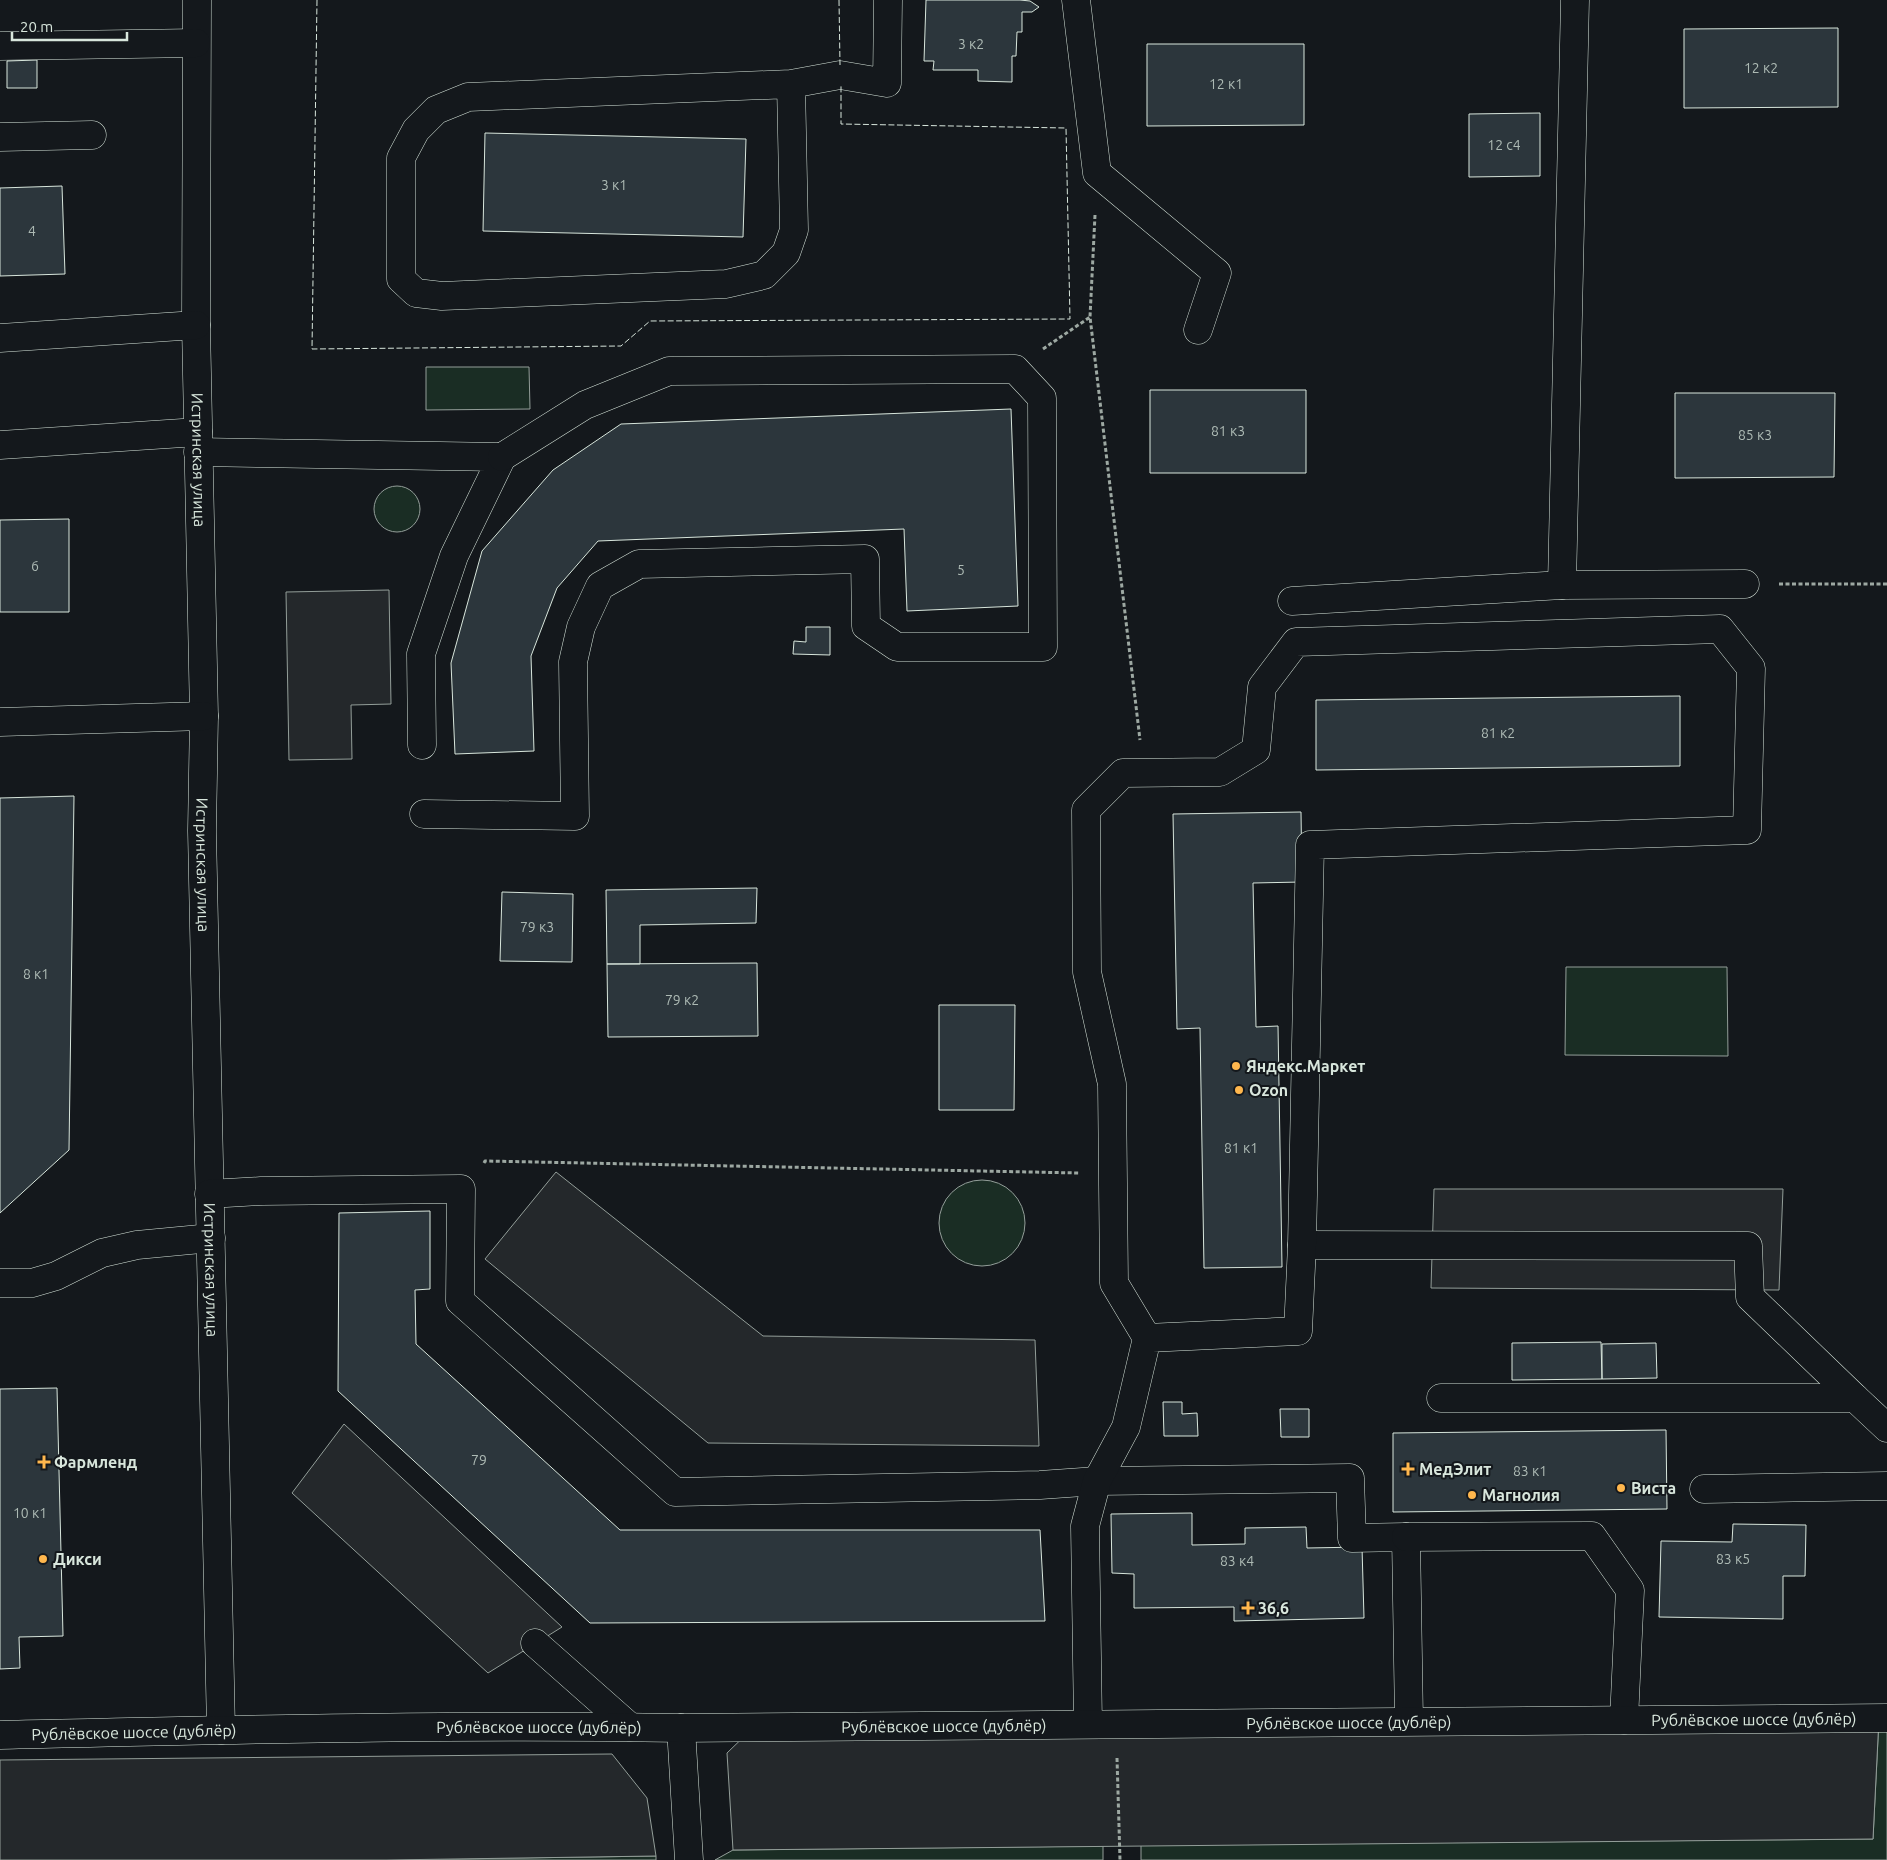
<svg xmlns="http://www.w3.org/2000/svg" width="1887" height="1860" viewBox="0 0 1887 1860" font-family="Ubuntu,sans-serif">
  <rect width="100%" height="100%" fill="#14181c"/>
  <!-- green -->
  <path fill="#1a2d24" stroke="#939e99" d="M426 367H529L530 409 426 410Z
    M374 509a23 23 0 1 1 46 0a23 23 0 1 1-46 0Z
    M1566 967H1727L1728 1056 1565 1055Z
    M939 1223a43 43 0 1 1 86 0a43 43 0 1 1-86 0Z
    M1879 1718H1887V1860H1141V1845L1873 1839Z
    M1103 1846V1860H715L733 1850Z
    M656 1856V1860H386Z"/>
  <!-- parking -->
  <path fill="#24282b" stroke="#939e99" d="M389 590 391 704 351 705 352 759 289 760 286 592Z
    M556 1172 763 1336 1035 1340 1039 1446 708 1443 485 1259Z
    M1434 1189H1783L1779 1290 1431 1288Z
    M344 1424 562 1627 488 1673 292 1493Z
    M1879 1718 1873 1839 733 1850 727 1753 755 1726Z
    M612 1754 647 1798 656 1856 386 1860H0V1760Z"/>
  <!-- building -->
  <path fill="#2c363c" stroke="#d8e6dc" d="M926 0H1020L1030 1 1039 7 1032 12H1022V32H1017L1016 56H1012V82L978 81V70H933L934 61H924Z
    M1838 28V107L1684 108V29Z
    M1147 44H1304V125L1147 126Z
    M37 60V88H7V61Z
    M1540 113V176L1469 177V114Z
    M485 133 746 139 743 237 483 231Z
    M62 186 65 274 0 276V188Z
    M1150 390H1306V473H1150Z
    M1675 393H1835L1834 477 1675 478Z
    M1011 409 1018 606 907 611 904 529 598 541 557 588 531 656 534 751 455 754 451 663 482 551 553 470 621 424Z
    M69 519V612H0V520Z
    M806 627H830V655L793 654 794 641 806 642Z
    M1680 696V766L1316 770V700Z
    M74 796 69 1150 0 1213V798Z
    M1301 812 1302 882 1253 883 1256 1027 1278 1026 1282 1267 1204 1268 1200 1028 1177 1029 1173 814Z
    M757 888 756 923 640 925V964H607L606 890Z
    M502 892 573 894 572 962 500 961Z
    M757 963 758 1036 608 1037 607 964Z
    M939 1005H1015L1014 1110H939Z
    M430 1211V1289L415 1290 416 1344 620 1530H1040L1045 1621 590 1623 338 1391 339 1213Z
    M1601 1342 1602 1379 1512 1380V1343Z
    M1656 1343 1657 1378 1602 1379V1344Z
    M57 1388 63 1636 19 1637 20 1668 0 1669V1389Z
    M1163 1402H1182V1414L1197 1413 1198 1436H1164Z
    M1280 1409H1309V1437H1281Z
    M1666 1430 1667 1509 1393 1512V1433Z
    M1192 1513V1545L1245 1544V1528L1306 1527 1307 1548 1362 1547 1364 1618 1234 1621V1607L1134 1608V1574L1112 1573 1111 1514Z
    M1733 1524 1806 1525 1805 1576H1783V1619L1659 1617 1661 1541 1732 1542Z"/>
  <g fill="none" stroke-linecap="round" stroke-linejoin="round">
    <defs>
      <g id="minor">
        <path id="s1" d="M197 0 196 325 204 716 202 831 221 1730"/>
        <path d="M1076 0 1097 173 1217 273 1198 330"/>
        <path d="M0 46 196 43"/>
        <path d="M791 84 794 230 786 253 764 275 726 284 442 296 416 293 401 279V158L416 130 436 110 468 97 791 84 840 75 887 83 888 0"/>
        <path d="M0 137 92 135"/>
        <path d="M0 338 196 325"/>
        <path d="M0 445 198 432"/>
        <path d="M198 452 502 457 454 556 421 654 422 745"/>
        <path d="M1562 585 1575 0"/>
        <path d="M1292 601 1562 585 1745 584"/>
        <path d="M0 722 204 716"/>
        <path d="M424 814 575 816 573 662 581 627 600 586 639 564 865 559 866 626 897 647H1043L1042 398 1015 369 669 371 585 405 502 457"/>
        <path d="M209 1194 261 1191 461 1189 460 1301 675 1492 1040 1485 1097 1481 1350 1478 1352 1538 1406 1537 1409 1721"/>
        <path d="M1302 1245 1748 1246 1750 1297 1855 1398"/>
        <path d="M0 1283H32L56 1276 102 1253 137 1245 211 1238"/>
        <path d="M1441 1398H1855L1887 1428"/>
        <path d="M1704 1489 1887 1486"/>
        <path d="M1406 1537 1592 1536 1630 1590 1624 1720"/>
        <path d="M535 1643 630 1727"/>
        <path d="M1088 1724 1085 1526 1097 1481 1126 1427 1147 1338 1114 1283 1112 1084 1087 972 1086 810 1123 773 1220 772 1256 750 1262 687 1296 642 1720 629 1751 668 1747 830 1310 845 1302 1245 1298 1331 1147 1338"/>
        <path d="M681 1728 689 1860"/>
        <path id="s2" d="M0 1735C227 1730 454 1724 681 1728L1887 1718"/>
      </g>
    </defs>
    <!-- minor casing -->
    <use href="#minor" stroke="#d8e6dc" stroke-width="29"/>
    <!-- path -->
    <path stroke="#9da8a2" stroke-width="3" stroke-dasharray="4 2.5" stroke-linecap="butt" d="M1095 215 1090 317 1140 740
      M1043 349 1090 317
      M1779 584H1887
      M484 1163 485 1161 1079 1173
      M1117 1758 1120 1860"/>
    <!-- minor -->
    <use href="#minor" stroke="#14181c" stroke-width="28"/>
    <!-- fence -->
    <path stroke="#d8e6dc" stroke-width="1" stroke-dasharray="6 2.5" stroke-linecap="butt" d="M317 0 312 349 621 346 650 321 1070 319 1066 128 841 124V85
      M839 0 840 65"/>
  </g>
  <!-- markers -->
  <g fill="#ffb74d" stroke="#14181c" stroke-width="2">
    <circle cx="1236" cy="1066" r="5"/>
    <circle cx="1239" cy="1090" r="5"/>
    <path d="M41.5 1454.5h5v5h5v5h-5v5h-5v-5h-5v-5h5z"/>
    <path d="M1405.5 1461.5h5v5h5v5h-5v5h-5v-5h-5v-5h5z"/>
    <circle cx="1621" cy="1488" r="5"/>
    <circle cx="1472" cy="1495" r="5"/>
    <circle cx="43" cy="1559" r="5"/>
    <path d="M1245.5 1600.5h5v5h5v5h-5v5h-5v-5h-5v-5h5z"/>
  </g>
  <g text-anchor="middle" stroke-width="4" stroke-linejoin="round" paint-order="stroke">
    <!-- number labels -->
    <g font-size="14" fill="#adbab4">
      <text x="971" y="49">3 к2</text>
      <text x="1761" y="73">12 к2</text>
      <text x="1226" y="89">12 к1</text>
      <text x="1504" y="150">12 с4</text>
      <text x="614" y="190">3 к1</text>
      <text x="32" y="236">4</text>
      <text x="1228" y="436">81 к3</text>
      <text x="1755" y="440">85 к3</text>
      <text x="35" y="571">6</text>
      <text x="961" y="575">5</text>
      <text x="1498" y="738">81 к2</text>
      <text x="537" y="932">79 к3</text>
      <text x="36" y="979">8 к1</text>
      <text x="682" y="1005">79 к2</text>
      <text x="1241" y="1153">81 к1</text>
      <text x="479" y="1465">79</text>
      <text x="1530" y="1476">83 к1</text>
      <text x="30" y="1518">10 к1</text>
      <text x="1733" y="1564">83 к5</text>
      <text x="1237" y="1566">83 к4</text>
    </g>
    <!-- street labels -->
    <g font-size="16" fill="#d8e6dc" stroke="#14181c">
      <text dy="6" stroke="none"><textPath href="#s1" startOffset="460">Истринская улица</textPath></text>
      <text dy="6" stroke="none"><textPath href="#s1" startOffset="865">Истринская улица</textPath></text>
      <text dy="6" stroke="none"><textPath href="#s1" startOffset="1270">Истринская улица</textPath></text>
      <text dy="6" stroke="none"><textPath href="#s2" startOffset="1754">Рублёвское шоссе (дублёр)</textPath></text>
      <text dy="6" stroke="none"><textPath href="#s2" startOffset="1349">Рублёвское шоссе (дублёр)</textPath></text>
      <text dy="6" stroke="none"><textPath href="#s2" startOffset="944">Рублёвское шоссе (дублёр)</textPath></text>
      <text dy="6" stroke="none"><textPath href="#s2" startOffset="539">Рублёвское шоссе (дублёр)</textPath></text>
      <text dy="6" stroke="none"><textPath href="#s2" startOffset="134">Рублёвское шоссе (дублёр)</textPath></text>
    </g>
    <!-- poi labels -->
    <g font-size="16" font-weight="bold" fill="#d8e6dc" stroke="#14181c" text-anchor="start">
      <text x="1246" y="1072">Яндекс.Маркет</text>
      <text x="1249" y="1096">Ozon</text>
      <text x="54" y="1468">Фармленд</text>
      <text x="1419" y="1475">МедЭлит</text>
      <text x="1631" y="1494">Виста</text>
      <text x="1482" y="1501">Магнолия</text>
      <text x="53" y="1565">Дикси</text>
      <text x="1258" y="1614">36,6</text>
    </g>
  </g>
  <!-- scale -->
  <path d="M12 32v8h115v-8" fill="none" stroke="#d8e6dc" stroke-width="2.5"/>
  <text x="20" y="32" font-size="15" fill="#d8e6dc" stroke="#14181c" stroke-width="4" paint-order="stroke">20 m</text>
</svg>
